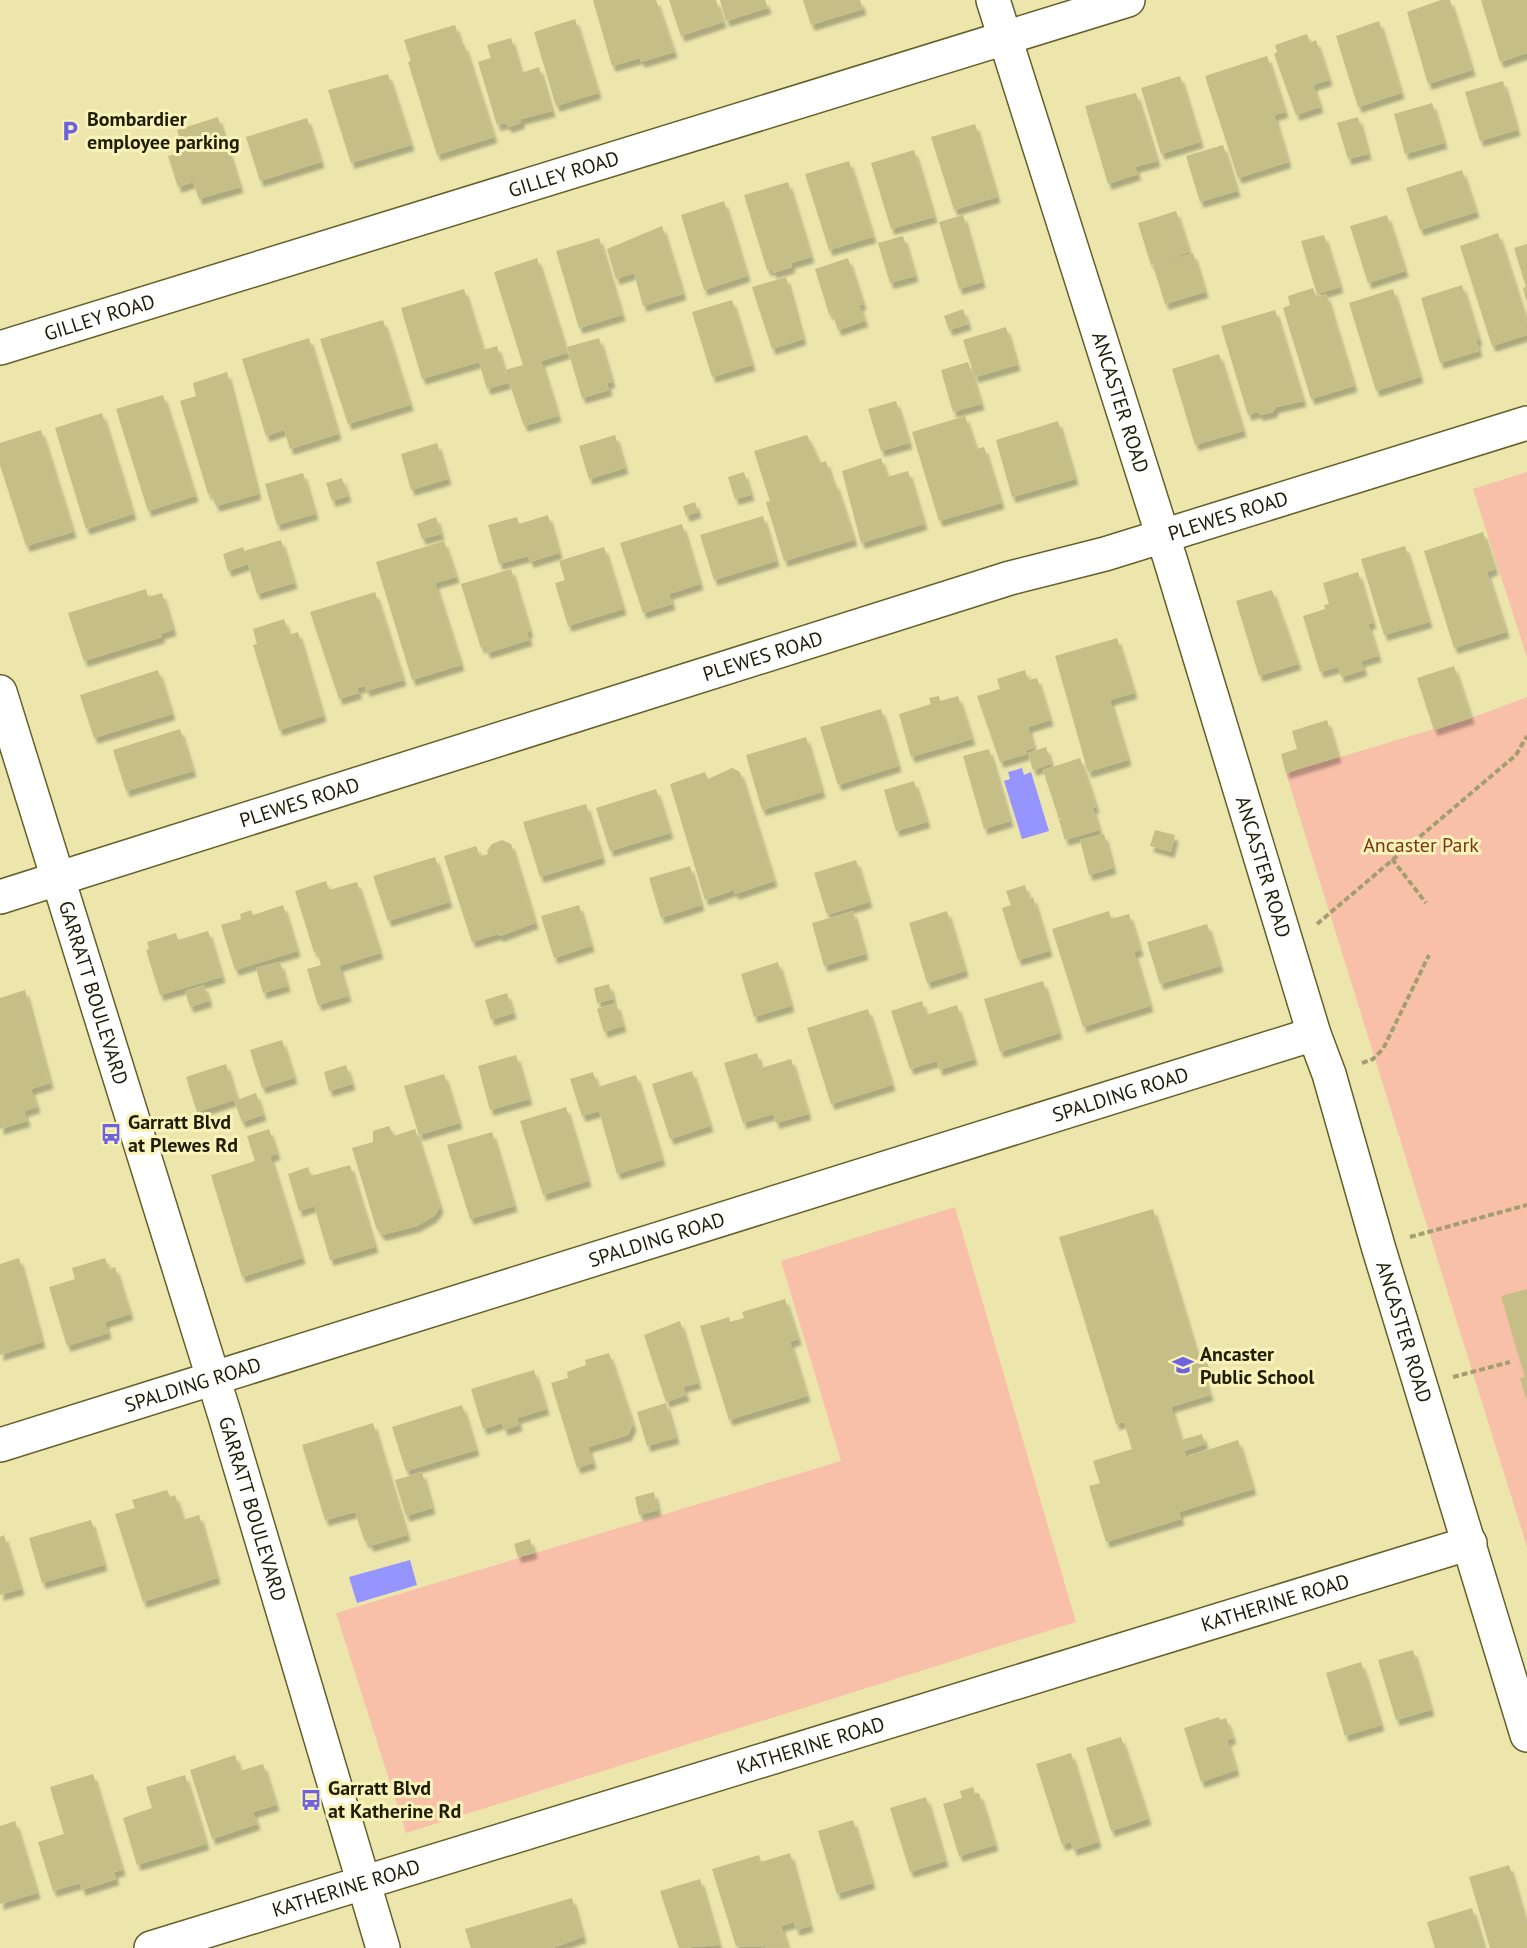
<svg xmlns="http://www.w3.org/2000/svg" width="1527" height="1948" viewBox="0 0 1527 1948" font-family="'PT Sans',sans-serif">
  <defs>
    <filter id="shadow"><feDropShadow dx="3.5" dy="6" stdDeviation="1.5" flood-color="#0004"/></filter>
  </defs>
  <rect width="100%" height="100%" fill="#ece6ad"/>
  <!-- green -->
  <path fill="#f8c0a9" d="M1527 472V658L1473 489Z
    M1527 697V1547L1286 773 1471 718Z
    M955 1207 1076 1622 406 1833 336 1613 841 1461 781 1261Z"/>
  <!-- water -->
  <path fill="#9694fe" d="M1022 768 1024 775 1031 772 1049 831 1022 839 1004 781 1010 779 1008 772Z
    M410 1560 417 1585 357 1603 349 1577Z"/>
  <!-- building -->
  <path fill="#c5bf87" filter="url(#shadow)" d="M593 0H656L674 52 641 62 640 58 612 66Z
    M669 0H716L723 22 681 36Z
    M720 0H765L768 8 726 21Z
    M803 0H860L863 9 811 25Z
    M1441 0H1450L1472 70 1428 84 1407 12Z
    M1481 0H1527V53L1500 62Z
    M575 19 598 93 556 106 534 32Z
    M1379 21 1401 93 1358 107 1336 36Z
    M455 25 461 45 464 44 494 137 437 155 408 62 411 61 404 40Z
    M1307 34 1310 43 1316 40 1329 80 1313 85 1320 107 1296 115 1274 54 1277 52 1275 45Z
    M511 38 521 73 539 67 552 111 521 119V123L508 127 506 123 497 125 478 62 491 58 487 45Z
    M1267 56 1285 112 1274 115 1288 162 1238 178 1205 76Z
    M388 74 411 145 351 163 328 90Z
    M1180 76 1200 142 1161 154 1141 88Z
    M1503 81 1517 130 1480 141 1465 92Z
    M1136 93 1157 161 1135 167 1138 174 1108 184 1085 106Z
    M1432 103 1444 143 1405 154 1394 114Z
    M218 117 240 187 199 199 193 182 178 187 168 156 184 152 177 130Z
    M1358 117 1368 154 1348 159 1337 123Z
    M307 118 321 162 260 181 246 137Z
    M975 124 997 197 954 210 931 137Z
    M1223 145 1237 191 1200 202 1186 156Z
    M914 150 934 217 891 229 871 163Z
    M849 161 873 237 829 250 805 174Z
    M1462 170 1476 212 1420 230 1406 188Z
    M788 182 811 257 791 263 792 267 773 273 772 269 767 270 744 195Z
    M724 201 747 276 704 290 681 215Z
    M1176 211 1189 252 1151 265 1138 223Z
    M963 215 982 282 959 289 939 222Z
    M1387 215 1405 271 1368 283 1350 226Z
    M662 226 683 294 643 306 634 273 616 279 607 249Z
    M1498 233 1527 323V335L1492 346 1460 246Z
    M1324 235 1340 287 1317 294 1301 241Z
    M903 236 915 276 890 283 878 243Z
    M599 238 622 315 579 328 556 251Z
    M1527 244V300H1526L1523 288 1526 287 1514 248Z
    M1193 253 1205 292 1165 304 1153 265Z
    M537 258 567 353 541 361 558 416 524 426 505 370 523 365 494 272Z
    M848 258 863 304 859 305 865 321 838 330 832 313 829 314 815 269Z
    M786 277 803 339 772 349 752 287Z
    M1462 285 1479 340H1476L1479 351 1440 363 1421 298Z
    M1313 288 1316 297 1326 294 1354 386 1311 399 1283 308 1290 305 1288 296Z
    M464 289 483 350 497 346 508 383 487 389 479 362 422 379 401 308Z
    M1393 289 1420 377 1376 391 1349 303Z
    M732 300 752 365 712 377 692 312Z
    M963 309 968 324 949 330 944 316Z
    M1275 310 1303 401 1276 407 1273 412 1260 415 1257 412 1248 415 1221 326Z
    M383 320 410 405 348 424 320 339Z
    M1006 327 1017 365 975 377 963 340Z
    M309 338 338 434 290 449 284 430 266 436 242 359Z
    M599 338 612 382 607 383 609 390 582 398 567 347Z
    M1219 354 1243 431 1195 445 1172 369Z
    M968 362 981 404 953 412 941 370Z
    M227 372 258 494 216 506 211 493 208 494 180 401 196 396 193 383Z
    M163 395 195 496 148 511 116 409Z
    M896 401 909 443 881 451 868 409Z
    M102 413 133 514 86 529 55 428Z
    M965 416 976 449 984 447 1001 503 939 521 912 432Z
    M1058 421 1075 479 1012 497 996 440Z
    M41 430 73 532 26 546 0 465V443Z
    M615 435 625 468 589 479 579 446Z
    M807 435 820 463 826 461 833 483 835 482 854 540 784 561 766 502 770 501 754 451Z
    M437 443 448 479 411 490 401 454Z
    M881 458 887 477 908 471 924 524 861 543 842 471Z
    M744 472 751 495 735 499 728 477Z
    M303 473 315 514 277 525 265 484Z
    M342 478 348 496 332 501 326 483Z
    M695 502 698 512 686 516 683 506Z
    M548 515 559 553 530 562 528 556 499 564 488 525 517 517 519 524Z
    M763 516 776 561 714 580 700 535Z
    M436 517 441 534 422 539 417 524Z
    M682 524 700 584 669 594 672 604 643 613 620 543Z
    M1483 532 1495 569 1487 572 1506 632 1454 648 1424 551Z
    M281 540 294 583 257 594 248 564 228 571 223 554 243 547 244 551Z
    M444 541 456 577 435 583 461 665 412 680 376 562Z
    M1405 546 1429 622 1384 635 1361 559Z
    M604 547 623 609 568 626 555 583 565 580 559 561Z
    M511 569 530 632H527L529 640 487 653 485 646 481 648 461 584Z
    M1358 572 1373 623 1368 624 1378 656 1361 661 1364 670 1341 677 1338 667 1320 672 1303 616 1325 609 1324 605 1329 604 1323 583Z
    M146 589 148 597 162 593 173 630 160 634 162 637 84 661 68 613Z
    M1272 590 1298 664 1259 676 1236 601Z
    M375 592 403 680 366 691 365 686 357 688 359 693 339 699 310 612Z
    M284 619 289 635 298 632 323 716 279 730 253 645 257 644 253 629Z
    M1117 638 1134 693 1110 700 1128 760 1088 772 1055 656Z
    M1454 666 1471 718 1434 730 1417 678Z
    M158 670 172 714 94 738 80 695Z
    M1025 670 1028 680 1037 678 1050 720 1028 727 1034 748 1026 750 1027 754 1000 762 977 696 1000 689 997 679Z
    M939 696 940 701 958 696 972 739 911 757 899 714 931 704 929 698Z
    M881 709 898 766 838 785 820 727Z
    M1327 720 1338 757 1286 773 1281 754 1297 749 1292 731Z
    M180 729 193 771 126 791 113 750Z
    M806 737 822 792 762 810 746 755Z
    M1046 747 1051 764 1033 770 1028 753Z
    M989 749 1010 821 984 829 963 756Z
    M1080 758 1096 807 1059 819 1043 770Z
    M732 768 740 772 774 881 735 894 734 890 705 900 670 784 705 772 708 779Z
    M914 781 927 822 896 831 884 790Z
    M656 789 670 833 610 851 596 808Z
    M586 804 602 858 540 877 523 822Z
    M1093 809 1099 830 1065 840 1059 820Z
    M1155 830 1175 835 1171 852 1150 846Z
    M1104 834 1113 868 1089 875 1080 840Z
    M502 840 511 844 535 923 500 936 498 934 472 942 444 856 476 846 480 856 488 854 487 851 492 844Z
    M435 857 449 902 388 921 373 876Z
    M856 860 869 902 827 915 814 873Z
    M690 866 701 905 661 918 649 878Z
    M326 881 329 890 357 882 380 953 339 966 348 996 318 1005 307 969 321 965 317 951 314 952 295 891Z
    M1025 885 1029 899 1033 897 1049 951 1018 960 1002 908 1011 905 1006 891Z
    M283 905 297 951 235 970 221 925 241 919 240 914 251 910 253 915Z
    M579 905 591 946 554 958 541 916Z
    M853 911 865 954 824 966 812 923Z
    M947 911 965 971 927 983 909 923Z
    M1109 911 1111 919 1129 914 1140 950 1134 952 1150 1006 1083 1027 1052 929Z
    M1207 924 1220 966 1160 984 1147 942Z
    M208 931 222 977 160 995 146 950 149 949 147 942 176 933 178 940Z
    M280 962 287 986 263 993 256 968Z
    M778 962 791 1006 754 1017 741 974Z
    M1043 981 1059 1033 1000 1052 984 999Z
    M609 984 613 999 597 1003 594 988Z
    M204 985 209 1001 190 1007 185 991Z
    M25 990 50 1083 31 1089 37 1107 24 1111 27 1121 0 1129V998Z
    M507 993 513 1013 491 1020 485 1000Z
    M922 1001 926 1015 957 1005 974 1059 939 1070 937 1061 910 1069 891 1011Z
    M616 1003 623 1026 604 1032 597 1009Z
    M868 1009 892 1085 831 1104 807 1028Z
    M282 1040 294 1078 262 1088 250 1050Z
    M757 1053 761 1068 791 1059 808 1114 776 1123 773 1114 743 1123 724 1063Z
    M516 1055 529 1099 490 1110 478 1066Z
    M226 1064 237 1100 256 1093 263 1115 242 1122 234 1100 197 1112 186 1077Z
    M346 1065 352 1084 329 1091 324 1072Z
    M692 1071 710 1126 670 1139 652 1084Z
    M593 1072 598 1087 636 1075 662 1160 617 1174 599 1111 582 1116 570 1079Z
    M444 1074 459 1123 419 1135 404 1086Z
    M566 1107 588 1181 543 1195 520 1121Z
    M389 1126 394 1136 415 1129 440 1207 434 1216 417 1226 382 1235 376 1227 352 1148 373 1142V1131Z
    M269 1129 277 1154 270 1156 302 1258 242 1277 211 1175 255 1161 247 1136Z
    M492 1132 514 1206 470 1219 447 1145Z
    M350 1165 375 1247 330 1260 314 1206 299 1211 288 1174 308 1167 311 1176Z
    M1153 1209 1200 1364 1207 1362 1211 1374 1204 1376 1210 1395 1171 1407 1181 1440 1202 1434 1205 1444 1184 1451 1186 1457 1238 1440 1253 1489 1179 1512 1181 1519 1106 1542 1089 1486 1100 1483 1093 1461 1132 1449 1124 1422 1116 1424 1059 1237Z
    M19 1258 42 1342 0 1355V1264Z
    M105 1258 109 1269 115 1267 130 1314 105 1322 108 1333 67 1346 49 1287 75 1279 72 1268Z
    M1527 1289V1398H1526L1520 1378 1525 1377 1501 1296Z
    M785 1299 798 1339 790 1342 807 1396 729 1420 700 1326 729 1317 730 1322 744 1318 742 1312Z
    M680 1321 698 1383 683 1387 686 1395 666 1402 644 1335Z
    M609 1353 633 1425 628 1435 588 1447 593 1463 577 1468 551 1383 568 1378 567 1372 586 1365 585 1360Z
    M534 1370 546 1409 517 1418 519 1425 504 1430 502 1423 483 1429 471 1389Z
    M666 1403 676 1438 647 1446 637 1412Z
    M462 1405 476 1450 406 1471 392 1427Z
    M373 1423 407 1535 370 1546 368 1541 365 1542 355 1512 325 1520 302 1445Z
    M422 1472 432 1508 406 1516 395 1480Z
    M167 1490 170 1497 175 1495 183 1520 199 1515 217 1578 143 1602 115 1514 135 1508 132 1500Z
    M654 1492 658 1510 639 1515 635 1497Z
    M91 1520 104 1565 42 1583 29 1538Z
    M4 1535 21 1589 0 1595V1537Z
    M530 1539 534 1553 518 1557 514 1544Z
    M1413 1650 1431 1710 1396 1720 1378 1660Z
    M1361 1662 1381 1725 1345 1736 1326 1673Z
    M1219 1717 1220 1720 1226 1718 1233 1738 1227 1740 1236 1770 1201 1782 1184 1728Z
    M1121 1737 1148 1819 1111 1831 1086 1748Z
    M1071 1753 1098 1842 1073 1850 1071 1842 1062 1845 1036 1764Z
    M235 1755 240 1771 263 1764 276 1805 253 1812 257 1824 212 1839 190 1770Z
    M93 1774 122 1870 114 1872 116 1879 82 1890 80 1883 53 1891 38 1842 64 1834 50 1787Z
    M185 1775 206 1844 137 1865 123 1818 152 1808 146 1787Z
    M973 1787 975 1794 979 1793 995 1845 959 1856 943 1804 962 1798 960 1791Z
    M926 1797 945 1861 910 1872 890 1808Z
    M853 1820 872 1883 837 1894 818 1831Z
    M15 1821 37 1893 0 1904V1826Z
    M790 1853 810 1926 796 1930 794 1922 781 1926 788 1948 736 1946 712 1869 759 1855 761 1862Z
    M1509 1865 1527 1926V1948H1490L1469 1877Z
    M700 1879 719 1945 679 1948 660 1891Z
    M572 1898 583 1937 552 1948H471L465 1929Z
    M1472 1908 1484 1948H1435L1427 1922Z"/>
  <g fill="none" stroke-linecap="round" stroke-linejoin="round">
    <defs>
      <g id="street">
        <path id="s1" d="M993 0 1171 562 1314 1034 1329 1074 1378 1246 1527 1735"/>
        <path id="s2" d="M0 348 1128 0"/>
        <path id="s3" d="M0 692 225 1416 383 1948"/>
        <path id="s4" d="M0 897 1010 578 1105 554 1527 423"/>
        <path id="s5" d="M0 1445 1314 1034"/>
        <path id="s6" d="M151 1948 1470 1543"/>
      </g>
    </defs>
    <!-- street casing -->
    <use href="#street" stroke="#655f2a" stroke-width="36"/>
    <!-- path -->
    <path stroke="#a39e72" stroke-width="4" stroke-dasharray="6 3" stroke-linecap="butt" d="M1392 859 1426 903
      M1317 924 1516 755 1527 736
      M1362 1063 1373 1059 1383 1049 1429 955
      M1410 1237 1527 1205
      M1453 1377 1510 1362"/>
    <!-- street -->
    <use href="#street" stroke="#fff" stroke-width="33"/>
  </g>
  <!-- icons -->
  <defs>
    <symbol id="parking-bare" viewBox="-9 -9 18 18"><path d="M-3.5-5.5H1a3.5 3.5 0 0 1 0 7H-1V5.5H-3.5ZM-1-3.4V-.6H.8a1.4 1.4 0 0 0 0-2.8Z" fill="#6d63de" stroke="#f9f3ba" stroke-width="2.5" paint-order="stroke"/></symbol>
    <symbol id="bus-bare" viewBox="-9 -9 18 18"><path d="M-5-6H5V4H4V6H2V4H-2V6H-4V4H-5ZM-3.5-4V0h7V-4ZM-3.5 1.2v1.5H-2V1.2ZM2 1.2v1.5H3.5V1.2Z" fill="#6d63de" stroke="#f9f3ba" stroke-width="2.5" paint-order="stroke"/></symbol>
    <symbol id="school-bare" viewBox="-9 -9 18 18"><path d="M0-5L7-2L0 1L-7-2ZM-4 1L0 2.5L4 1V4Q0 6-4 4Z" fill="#6d63de" stroke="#f9f3ba" stroke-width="2.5" paint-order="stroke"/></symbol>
  </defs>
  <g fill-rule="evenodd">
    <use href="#parking-bare" x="55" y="116" width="30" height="30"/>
    <use href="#bus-bare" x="96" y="1119" width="30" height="30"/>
    <use href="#school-bare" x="1168" y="1350" width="30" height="30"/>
    <use href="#bus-bare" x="296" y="1785" width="30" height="30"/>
  </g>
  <g text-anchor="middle" stroke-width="6" stroke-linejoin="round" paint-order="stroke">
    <!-- poi labels -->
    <g font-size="20" font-weight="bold" fill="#201d07" stroke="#f9f3ba" text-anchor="start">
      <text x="87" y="126">Bombardier<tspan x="87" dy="23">employee parking</tspan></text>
      <text x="128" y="1129">Garratt Blvd<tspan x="128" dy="23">at Plewes Rd</tspan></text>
      <text x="1200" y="1361">Ancaster<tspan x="1200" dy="23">Public School</tspan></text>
      <text x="328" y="1795">Garratt Blvd<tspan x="328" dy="23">at Katherine Rd</tspan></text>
    </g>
    <!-- street labels -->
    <g font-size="20" fill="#201d07" stroke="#f9f3ba">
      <text dy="7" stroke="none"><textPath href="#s2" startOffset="590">GILLEY ROAD</textPath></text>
      <text dy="7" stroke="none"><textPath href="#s2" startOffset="104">GILLEY ROAD</textPath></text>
      <text dy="7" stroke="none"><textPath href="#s1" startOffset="422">ANCASTER ROAD</textPath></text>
      <text dy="7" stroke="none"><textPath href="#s4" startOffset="1286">PLEWES ROAD</textPath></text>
      <text dy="7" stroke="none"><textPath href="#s4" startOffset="800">PLEWES ROAD</textPath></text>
      <text dy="7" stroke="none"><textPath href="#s4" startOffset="314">PLEWES ROAD</textPath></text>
      <text dy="7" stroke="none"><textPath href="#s1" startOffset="908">ANCASTER ROAD</textPath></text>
      <text dy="7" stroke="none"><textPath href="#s3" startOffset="315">GARRATT BOULEVARD</textPath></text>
      <text dy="7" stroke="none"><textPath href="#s5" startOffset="1174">SPALDING ROAD</textPath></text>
      <text dy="7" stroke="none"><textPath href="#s5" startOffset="688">SPALDING ROAD</textPath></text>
      <text dy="7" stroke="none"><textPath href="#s1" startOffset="1394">ANCASTER ROAD</textPath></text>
      <text dy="7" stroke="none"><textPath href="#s5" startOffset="202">SPALDING ROAD</textPath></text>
      <text dy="7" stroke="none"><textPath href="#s3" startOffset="855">GARRATT BOULEVARD</textPath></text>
      <text dy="7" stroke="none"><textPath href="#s6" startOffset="1176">KATHERINE ROAD</textPath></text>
      <text dy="7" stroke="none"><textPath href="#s6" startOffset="690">KATHERINE ROAD</textPath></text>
      <text dy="7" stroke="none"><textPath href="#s6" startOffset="204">KATHERINE ROAD</textPath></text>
    </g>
    <!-- park labels -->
    <g font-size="20" fill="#7c3513" stroke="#f9f3ba">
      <text x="1421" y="852">Ancaster Park</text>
    </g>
  </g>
</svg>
